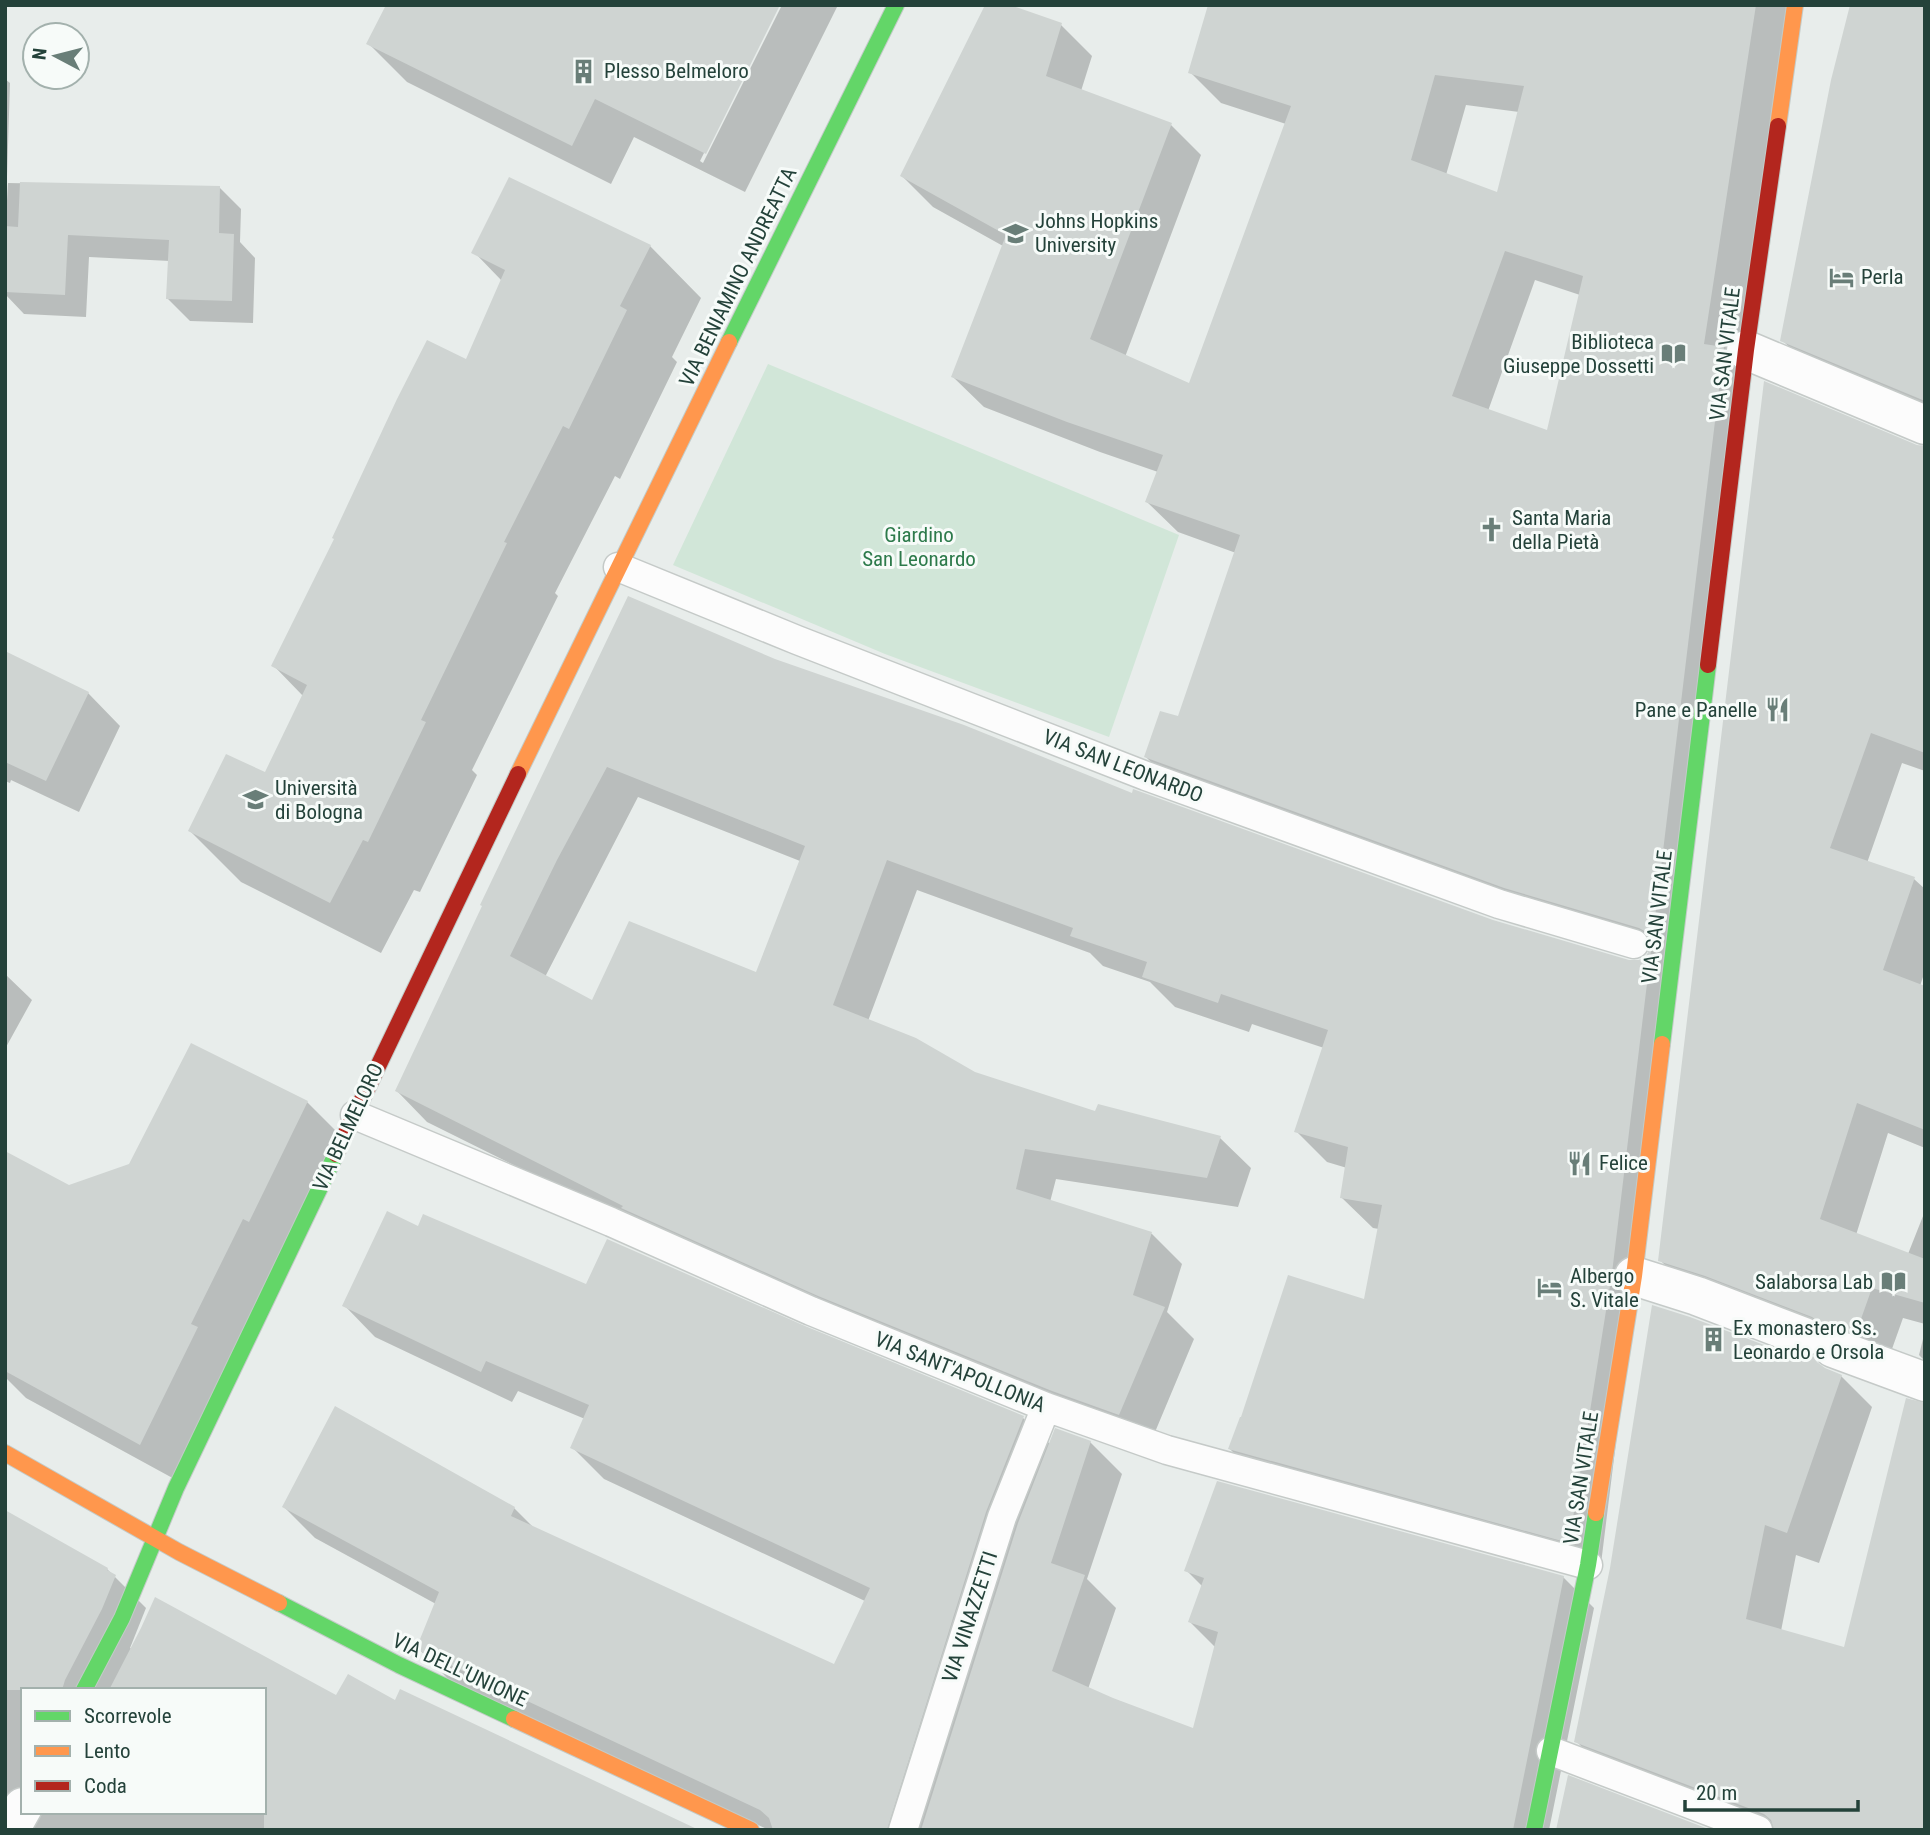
<svg xmlns="http://www.w3.org/2000/svg" width="1930" height="1835" viewBox="0 0 1930 1835" font-family="'Roboto Condensed',sans-serif">
  <rect width="100%" height="100%" fill="#e8edeb"/>
  <!-- green -->
  <path fill="#d1e6d8" d="M768 364 1179 535 1109 737 885 654 673 565Z"/>
  <!-- shadow -->
  <path fill="#0003" fill-rule="evenodd" d="M778 5 700 161 703 163 782 5H838L745 192 634 137 611 184 407 82 368 43Z
    M1210 5H1793L1600 1572 1260 1480 1230 1449 1365 1301 1379 1229 1373 1228 1342 1198 1347 1168 1327 1162 1296 1131 1324 1048 1252 1024 1249 1032 1175 1007 1150 982 1103 966 1090 953 917 890 868 1021 974 1074 1096 1113 1220 1138 1251 1168 1238 1207 1056 1179 1050 1202 1152 1234 1182 1264 1167 1312 1194 1339 1150 1444 648 1232 427 1122 397 1091 629 598 775 660 1133 796 1493 921 1629 962H1639L1647 957 1650 952 1536 918 1177 788 1146 757 1179 718 1236 553 1178 532 1147 502 1158 472 1100 452 984 407 953 377 1003 246 933 207 902 176 1061 25 1092 56 1081 91 1171 125 1201 155 1125 357 1190 386 1286 124 1221 103 1190 72ZM1466 105 1519 112 1498 194 1446 175ZM1535 280 1580 295 1548 432 1488 411ZM638 797 800 861 757 975 593 1002 545 977Z
    M1925 5V418L1814 371 1782 340Z
    M5 79 10 83 7 177H5Z
    M8 183 219 187 241 209 240 242 255 258 253 323 190 321 168 299 170 261 89 257 86 317 24 314 5 294V235Z
    M650 246 701 298 672 357 677 362 620 479 615 476 555 593 558 596 472 770 477 775 420 892 414 890 381 953 241 882 190 831 266 774 303 696 273 665 467 361 502 281 474 252Z
    M1925 448V771L1902 763 1867 863 1914 879 1925 889V971L1920 986 1925 988V1148L1888 1133 1856 1235 1908 1254 1925 1211V1324L1903 1318 1887 1363 1691 1291 1660 1260Z
    M5 653 88 693 120 726 79 812 11 780 10 783 5 781Z
    M5 974 32 1000 5 1049Z
    M307 1102 344 1139 178 1481 26 1398 5 1377V1153L69 1187Z
    M418 1229 587 1286 804 1328 1023 1418 1051 1445 1090 1442 1122 1474 1087 1579 1116 1608 1088 1689 1194 1730 1216 1648 1190 1622 1203 1587 1186 1570 1563 1577 1594 1608 1549 1830H769L449 1680 418 1648 436 1604 315 1538 284 1507 514 1508 534 1528 835 1667 865 1601 604 1479 572 1447 585 1419 518 1391 512 1402 375 1337 344 1305Z
    M1925 1331V1361L1919 1355Z
    M1825 1370 1841 1376 1872 1407 1819 1563 1796 1555 1781 1631 1845 1649 1925 1830H1756L1608 1773 1576 1741Z
    M5 1512 107 1569 146 1608 130 1648 132 1649 337 1697 396 1703 695 1830H5ZM23 1690H264V1812H23Z"/>
  <!-- building -->
  <path fill="#cfd4d2" fill-rule="evenodd" d="M386 5H780L706 154 595 99 572 146 366 44Z
    M985 5H1010L1062 23 1046 76 1172 123 1090 339 1189 383 1291 106 1188 73 1208 5H1756L1704 344 1724 347 1612 1273 1569 1543 1228 1449 1240 1417H1241L1288 1275 1364 1299 1382 1205 1340 1198 1348 1147 1294 1132 1328 1030 1221 994 1218 1003 1142 977 1147 962 1070 936 1073 928 887 860 833 1005 916 1038 975 1072 1095 1111 1098 1104 1221 1136 1207 1178 1025 1149 1016 1189 1152 1232 1133 1295 1165 1307 1119 1415 1052 1391 818 1296 621 1208 623 1206 395 1091 482 906 480 905 628 596 775 659 964 725 1132 793 1133 789 1493 920 1629 960H1639L1646 956 1650 949V939L1646 932 1639 928 1504 888 1144 757 1160 711 1178 716 1240 535 1145 502 1163 455 1067 422 951 377 1006 235 900 176ZM1435 75 1524 86 1497 192 1411 160ZM1505 251 1583 276 1547 430 1452 396ZM607 767 805 846 756 972 629 921 592 1000 510 956 557 860Z
    M1850 5H1925V401L1780 341 1831 80Z
    M509 177 651 245 620 306 627 310 569 429 563 426 504 542 507 543 421 720 426 722 368 842 363 840 330 903 188 831 226 754 265 772 307 685 271 666 334 539 332 538 397 399 427 340 466 359 505 270 471 253Z
    M20 182 220 186 219 233 234 234 232 301 166 299 169 240 68 235 65 295 5 292V226L18 227Z
    M1764 381 1917 445 1925 446V753L1871 733 1830 848 1915 877 1883 970 1925 986V1130L1857 1103 1820 1219 1925 1259V1303L1872 1288 1856 1333 1840 1327 1830 1326 1824 1329 1820 1323 1812 1317 1705 1276 1658 1261Z
    M5 651 89 692 46 781 5 762Z
    M191 1043 308 1101 249 1222 243 1219 191 1324 198 1327 140 1445 5 1371V1151L69 1185 129 1164Z
    M387 1211 418 1226 423 1214 586 1284 607 1239 805 1326 1024 1416 986 1512 887 1830H773L769 1818 760 1810 416 1649 439 1592 282 1507 335 1406 515 1507 511 1516 834 1664 870 1588 570 1448 589 1405 486 1361 481 1372 342 1306Z
    M1652 1305 1690 1317 1796 1357 1807 1359 1813 1356 1817 1362 1825 1368 1842 1375 1787 1533 1765 1525 1746 1619 1844 1647 1906 1398 1925 1403V1830H1774L1771 1820 1764 1814 1574 1742 1610 1568Z
    M1055 1428 1091 1441 1051 1563 1085 1575 1052 1671 1113 1698 1193 1728 1218 1632 1188 1622 1204 1578 1184 1571 1217 1481 1564 1576 1513 1830H921L1018 1523Z
    M5 1510 108 1568 107 1570 116 1575 102 1609 65 1680 62 1690H5Z
    M155 1597 336 1695 348 1674 395 1700 400 1689 699 1830H264V1690H109L141 1628Z
    M1568 1775 1711 1830H1556Z"/>
  <g fill="none" stroke-linecap="round" stroke-linejoin="round">
    <defs>
      <path id="lane" d="M618 567 797 640 1146 776 1499 904 1634 944
        M355 1115 611 1222 811 1311 1046 1407 1167 1450 1588 1565
        M1551 1751 1758 1830
        M903 1830 1002 1517 1046 1407"/>
      <path id="street" d="M1746 350 1925 425
        M1634 1276 1697 1296 1804 1337
        M1833 1348 1925 1382
        M10 1830 23 1807"/>
      <path id="fast" d="M729 342 896 5
        M1662 1044 1708 665
        M279 1603 399 1665 514 1719
        M84 1690 122 1618 176 1488 336 1154
        M1534 1830 1588 1565 1596 1513"/>
      <path id="slow" d="M1778 126 1795 5
        M518 774 729 342
        M5 1453 179 1552 279 1603
        M1596 1513 1634 1276 1662 1044
        M514 1719 751 1830"/>
      <path id="jam" d="M1708 665 1746 350 1778 126
        M336 1154 518 774"/>
    </defs>
    <!-- lane casing -->
    <use href="#lane" stroke="#c5cac8" stroke-width="31"/>
    <!-- street casing -->
    <use href="#street" stroke="#c5cac8" stroke-width="41"/>
    <!-- fast casing -->
    <use href="#fast" stroke="#c3cbc8" stroke-width="18"/>
    <!-- slow casing -->
    <use href="#slow" stroke="#c3cbc8" stroke-width="18"/>
    <!-- jam casing -->
    <use href="#jam" stroke="#c3cbc8" stroke-width="18"/>
    <!-- lane -->
    <use href="#lane" stroke="#fcfcfc" stroke-width="28"/>
    <!-- street -->
    <use href="#street" stroke="#fcfcfc" stroke-width="38"/>
    <!-- fast -->
    <use href="#fast" stroke="#63d668" stroke-width="16"/>
    <!-- slow -->
    <use href="#slow" stroke="#ff974d" stroke-width="16"/>
    <!-- jam -->
    <use href="#jam" stroke="#b3261e" stroke-width="16"/>
  </g>
  <!-- icons -->
  <defs>
    <symbol id="building-bare" viewBox="-9 -9 18 18"><path d="M-4-6H4V6H1V3H-1V6H-4ZM-2.5-4.3h1.7v1.8h-1.7ZM.8-4.3h1.7v1.8H.8ZM-2.5-1h1.7V.8h-1.7ZM.8-1h1.7V.8H.8Z" fill="#697e78" stroke="#f7fbf9" stroke-width="2.5" paint-order="stroke"/></symbol>
    <symbol id="university-bare" viewBox="-9 -9 18 18"><path d="M0-5L7-2L0 1L-7-2ZM-4 1L0 2.5L4 1V4Q0 6-4 4Z" fill="#697e78" stroke="#f7fbf9" stroke-width="2.5" paint-order="stroke"/></symbol>
    <symbol id="hotel-bare" viewBox="-9 -9 18 18"><path d="M-6-4.5h1.5V1H6V5H4.5V3h-9V5H-6ZM-4 0a1.8 1.8 0 1 1 3.6 0ZM.5 0V-2.5h3Q6-2.5 6 0Z" fill="#697e78" stroke="#f7fbf9" stroke-width="2.5" paint-order="stroke"/></symbol>
    <symbol id="library-bare" viewBox="-9 -9 18 18"><path d="M-6-4Q-3-5.5-.7-3.5V5Q-3 3-6 4ZM6-4Q3-5.5 .7-3.5V5Q3 3 6 4Z" fill="#697e78" stroke="#f7fbf9" stroke-width="2.5" paint-order="stroke"/></symbol>
    <symbol id="church-bare" viewBox="-9 -9 18 18"><path d="M-1.2-6h2.4v3.5h3.3v2.4h-3.3V6h-2.4V-.1h-3.3v-2.4h3.3Z" fill="#697e78" stroke="#f7fbf9" stroke-width="2.5" paint-order="stroke"/></symbol>
    <symbol id="restaurant-bare" viewBox="-9 -9 18 18"><path d="M-5-6h1v4h1v-4h1v4h1v-4h1v5L-1.5 .5V6h-2V.5L-5-1ZM5-6V6H3V1.5H1.5Q1.5-4 5-6Z" fill="#697e78" stroke="#f7fbf9" stroke-width="2.5" paint-order="stroke"/></symbol>
  </defs>
  <g fill-rule="evenodd">
    <use href="#building-bare" x="566" y="54" width="35" height="35"/>
    <use href="#university-bare" x="998" y="216" width="35" height="35"/>
    <use href="#hotel-bare" x="1824" y="260" width="35" height="35"/>
    <use href="#library-bare" x="1656" y="336" width="35" height="35"/>
    <use href="#church-bare" x="1474" y="512" width="35" height="35"/>
    <use href="#restaurant-bare" x="1760" y="692" width="35" height="35"/>
    <use href="#university-bare" x="238" y="782" width="35" height="35"/>
    <use href="#restaurant-bare" x="1562" y="1146" width="35" height="35"/>
    <use href="#library-bare" x="1876" y="1264" width="35" height="35"/>
    <use href="#hotel-bare" x="1532" y="1270" width="35" height="35"/>
    <use href="#building-bare" x="1696" y="1322" width="35" height="35"/>
  </g>
  <g text-anchor="middle" stroke-width="6" stroke-linejoin="round" paint-order="stroke">
    <!-- poi labels -->
    <g font-size="21" fill="#24423a" stroke="#f7fbf9" text-anchor="start">
      <text x="604" y="78">Plesso Belmeloro</text>
      <text x="1035" y="228">Johns Hopkins<tspan x="1035" dy="24">University</tspan></text>
      <text x="1861" y="284">Perla</text>
      <text x="1654" y="349" text-anchor="end">Biblioteca<tspan x="1654" dy="24">Giuseppe Dossetti</tspan></text>
      <text x="1512" y="525">Santa Maria<tspan x="1512" dy="24">della Pietà</tspan></text>
      <text x="1757" y="717" text-anchor="end">Pane e Panelle</text>
      <text x="275" y="795">Università<tspan x="275" dy="24">di Bologna</tspan></text>
      <text x="1599" y="1170">Felice</text>
      <text x="1570" y="1283">Albergo<tspan x="1570" dy="24">S. Vitale</tspan></text>
      <text x="1873" y="1289" text-anchor="end">Salaborsa Lab</text>
      <text x="1733" y="1335">Ex monastero Ss.<tspan x="1733" dy="24">Leonardo e Orsola</tspan></text>
    </g>
    <!-- street labels -->
    <g font-size="21" fill="#24423a" stroke="#f7fbf9">
      <text transform="translate(738 277) rotate(-64)" y="7">VIA BENIAMINO ANDREATTA</text>
      <text transform="translate(1725 354) rotate(-83)" y="7">VIA SAN VITALE</text>
      <text transform="translate(1123 766) rotate(21)" y="7">VIA SAN LEONARDO</text>
      <text transform="translate(1657 917) rotate(-83)" y="7">VIA SAN VITALE</text>
      <text transform="translate(348 1127) rotate(-65)" y="7">VIA BELMELORO</text>
      <text transform="translate(960 1372) rotate(22)" y="7">VIA SANT'APOLLONIA</text>
      <text transform="translate(1581 1478) rotate(-81)" y="7">VIA SAN VITALE</text>
      <text transform="translate(970 1617) rotate(-72)" y="7">VIA VINAZZETTI</text>
      <text transform="translate(460 1670) rotate(25)" y="7">VIA DELL'UNIONE</text>
    </g>
    <!-- park labels -->
    <g font-size="21" fill="#2d7a4b" stroke="#f7fbf9">
      <text x="919" y="542">Giardino<tspan x="919" dy="24">San Leonardo</tspan></text>
    </g>
  </g>
  <!-- border -->
  <rect width="1930" height="1835" fill="none" stroke="#24423a" stroke-width="14"/>
  <!-- legend -->
  <rect x="21" y="1688" width="245" height="126" fill="#f7fbf9" stroke="#a3b1ad" stroke-width="2"/>
  <rect x="35" y="1711" width="35" height="10" fill="#63d668" stroke="#a3b1ad" stroke-width="2"/>
  <text x="84" y="1723" font-size="21" fill="#24423a">Scorrevole</text>
  <rect x="35" y="1746" width="35" height="10" fill="#ff974d" stroke="#a3b1ad" stroke-width="2"/>
  <text x="84" y="1758" font-size="21" fill="#24423a">Lento</text>
  <rect x="35" y="1781" width="35" height="10" fill="#b3261e" stroke="#a3b1ad" stroke-width="2"/>
  <text x="84" y="1793" font-size="21" fill="#24423a">Coda</text>
  <!-- north arrow -->
  <g transform="translate(56 56) rotate(277)"><circle r="33" fill="#f7fbf9" stroke="#a3b1ad" stroke-width="2"/>
  <path d="M0-5L12 26L0 18L-12 26Z" fill="#697e78"/>
  <text y="-10" font-size="19" font-weight="bold" text-anchor="middle" fill="#24423a">N</text>
  </g>
  <!-- scale -->
  <path d="M1685 1800v10h173v-10" fill="none" stroke="#24423a" stroke-width="3.5"/>
  <text x="1696" y="1800" font-size="21" fill="#24423a" stroke="#f7fbf9" stroke-width="5" paint-order="stroke">20 m</text>
</svg>
